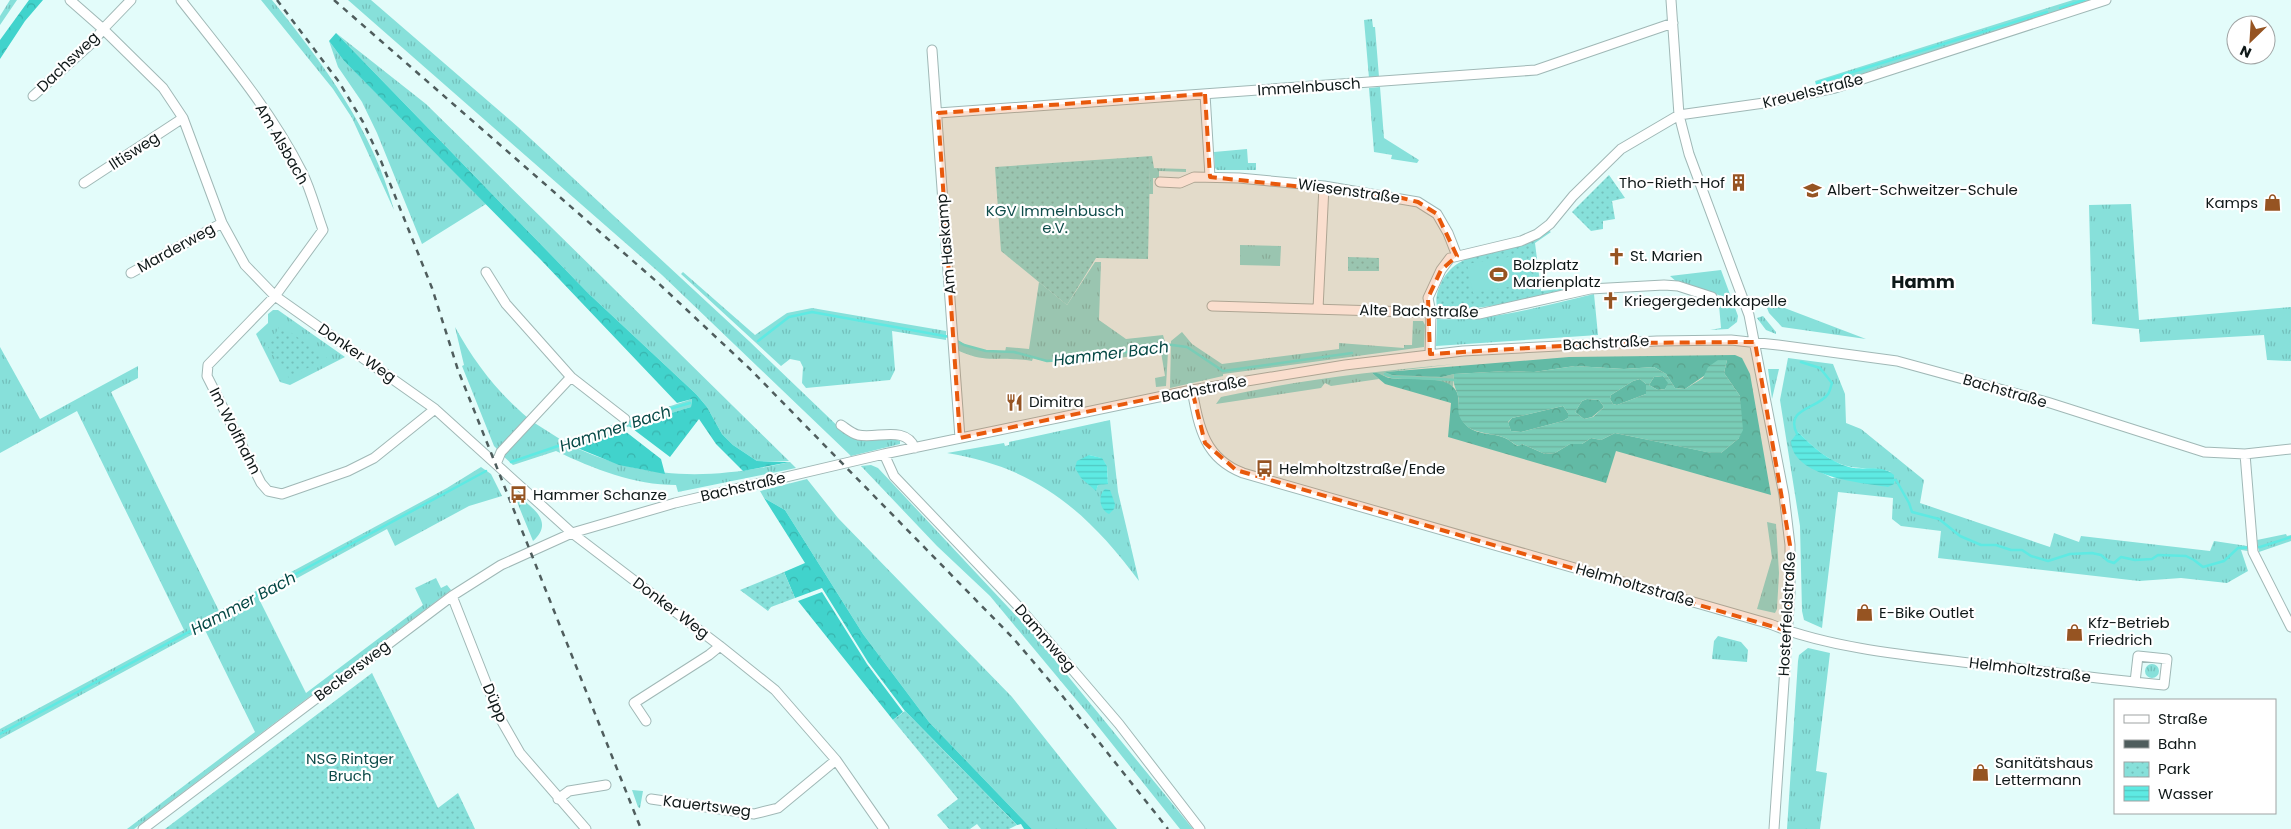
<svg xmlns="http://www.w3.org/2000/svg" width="2291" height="829" viewBox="0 0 2291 829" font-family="Poppins,sans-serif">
  <defs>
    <pattern id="grass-tufts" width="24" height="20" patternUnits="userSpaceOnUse" patternTransform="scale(1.25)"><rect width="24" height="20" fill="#87e0da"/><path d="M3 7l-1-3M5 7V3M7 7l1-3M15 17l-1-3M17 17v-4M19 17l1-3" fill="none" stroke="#73bfba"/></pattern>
    <pattern id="forest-crowns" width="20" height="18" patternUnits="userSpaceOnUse" patternTransform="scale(1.25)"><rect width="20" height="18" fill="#41d3cc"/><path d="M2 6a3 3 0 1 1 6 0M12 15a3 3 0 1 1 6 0" fill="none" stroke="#38b4ae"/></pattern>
    <pattern id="park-dots" width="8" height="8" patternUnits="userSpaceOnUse" patternTransform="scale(1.25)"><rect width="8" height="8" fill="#87e0da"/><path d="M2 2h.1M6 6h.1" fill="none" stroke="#73bfba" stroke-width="1.8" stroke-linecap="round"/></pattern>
    <pattern id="water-rules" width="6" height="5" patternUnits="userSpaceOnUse" patternTransform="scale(1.25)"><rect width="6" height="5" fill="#5eeae3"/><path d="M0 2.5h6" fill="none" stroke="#50c8c2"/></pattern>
  </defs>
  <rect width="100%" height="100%" fill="#e3fcfa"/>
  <!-- grass -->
  <path fill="url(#grass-tufts)" fill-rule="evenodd" d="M10 0H17L0 25V16Z
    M261 0H272C323 63 373 130 394 210L352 118 333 89Z
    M348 0H371L518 127 749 341 848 436 855 438 894 439 900 441V444L851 456 662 275Z
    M2073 0H2095L1817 88 1815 81Z
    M1372 19 1373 27H1375L1379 77 1369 78 1364 20Z
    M336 33 426 104 789 461H757L733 445 722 434 707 407 696 394 589 294Z
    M329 41 344 61 486 204 422 244 377 133 362 102 338 67Z
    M1380 87 1384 138 1419 160 1417 163 1391 159 1392 155 1374 152 1369 88Z
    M1247 149 1248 163H1256V170H1217L1215 168 1214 152Z
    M1150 168 1186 169V172L1159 171V178H1153V194H1149Z
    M2131 204 2139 320 2291 307V361L2267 360 2264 335 2140 342 2139 329 2092 324 2089 205Z
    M1240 245 1281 246 1280 266 1240 265Z
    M1095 262H1101L1099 320 1126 339 1163 335 1168 352 1166 386 1156 387 1155 378 1165 376 1161 352 1070 365V360L1049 362 1033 358 1032 361C1005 356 987 364 959 351L958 340C971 350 989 351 1005 352L1006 347 1029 349 1039 282 1067 305Z
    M1721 270 1738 316 1737 322 1728 329 1710 330 1721 328 1719 305 1722 296 1678 283 1670 276Z
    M683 272 755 335 787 313 812 308 946 331V340L892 331 895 370 890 380 806 388 802 383 803 367 800 361 790 359 781 366 681 274Z
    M1594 294 1598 335 1436 346 1437 319C1490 322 1542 306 1594 294Z
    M1769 302 1866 339 1782 327 1769 313 1765 303Z
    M273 310H278L345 357 290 385 280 382 256 334 268 323V314Z
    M1763 316 1776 332V334L1766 330 1757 318Z
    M1413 321H1423L1425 325 1424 347 1223 374V376L1170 388 1171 341 1182 332 1192 344 1222 364 1339 349V343L1404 348V345H1412Z
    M455 327C475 363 497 392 528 418L498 450 494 446 462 366 464 365Z
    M0 347 40 419 138 366V378L111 392 219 611 447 488 481 467 491 474 502 496 469 506 395 546 387 529 259 599 306 693 423 605 415 588 436 578 441 588 447 585 451 590 134 829H127L255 732 204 628 0 739V729L184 630 77 411 0 453Z
    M1788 358 1833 364 1845 394 1846 423 1861 429 1924 480 1920 503 2050 547 2054 533 2079 542 2081 536 2210 551 2214 541 2247 546 2248 551 2241 550 2248 571 2227 583 2181 578 2139 581 1938 558 1941 531 1901 526 1892 519 1893 498 1838 492 1822 628 1804 620 1802 611 1800 526 1780 400ZM1798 432C1813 447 1830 463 1851 467 1865 469 1878 467 1891 472L1832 478 1807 465 1796 454Z
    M1455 364 1387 372 1442 377 1454 374 1453 387C1434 376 1412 381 1391 378 1383 377 1380 372 1372 373L1379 379 1331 386 1325 383 1321 388 1216 404 1221 397C1299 380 1376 371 1455 364Z
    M1768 369H1779L1772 399Z
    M692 399 691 407 570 445C646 481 709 480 790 462L796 468 678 492 676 485C634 485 594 469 556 451L513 465 502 455 533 422 563 441Z
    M1110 420 1118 492 1139 581C1087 511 1035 467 947 453L1004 443 1005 446 1009 445V442ZM1089 455 1101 458 1107 466 1108 483 1098 485 1096 490Z
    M871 465 878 468 1036 637 1193 829H1180L1089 715 990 596 937 546 861 466Z
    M807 479 838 518 1012 697 1117 829H1032L929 722 863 634 785 510 764 498 760 491Z
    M516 494C532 508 555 521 533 541L515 497Z
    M1767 522 1776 524 1779 573 1777 609 1775 613 1757 609 1772 558Z
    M2286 534 2287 536 2291 535V541L2259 552 2257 540Z
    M1718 636 1741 642 1748 650 1747 662 1712 659 1714 641Z
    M1808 648 1830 653 1816 771 1827 773 1820 829H1787L1798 661 1799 655Z
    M2145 671a7 7 0 1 1 14 0a7 7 0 1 1-14 0Z
    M632 790 643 791 640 808 638 807Z"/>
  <!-- forest -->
  <path fill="url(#forest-crowns)" d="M29 0H43L25 21 0 59V40Z
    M336 33 589 294 696 394 707 407 722 434 733 445 757 461 790 462 743 471 716 444 699 419 670 457 629 426 691 407 692 399 677 403 541 260 344 61 329 41Z
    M1735 355 1742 358 1750 374 1771 495 1616 451 1606 483 1448 437 1451 403 1385 384 1372 373C1380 372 1382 376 1389 378 1406 381 1441 375 1453 387 1464 397 1453 411 1466 425 1477 436 1492 432 1505 438 1510 440 1513 444 1518 446L1522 444 1545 454 1555 453 1570 444H1582L1591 438 1601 440 1615 433 1712 453H1721L1739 438 1740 396 1724 373 1727 360 1685 389 1675 388 1666 374 1654 367 1624 369 1575 366 1534 372 1507 371 1454 374 1442 377 1392 375 1385 372 1569 357Z
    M1663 376 1669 383 1665 389 1658 390 1649 385 1654 377Z
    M1640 379 1646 384V394L1617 405 1613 404 1610 399 1611 395 1633 381Z
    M1587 399 1599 400 1604 407 1592 417 1584 419 1575 412 1582 401Z
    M1563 406 1568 413V418L1563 421 1521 432 1511 431 1508 423 1512 418Z
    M621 428 661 459 665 474 619 465 570 445Z
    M764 498 785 510 863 634 929 722 1032 829H1024L1021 824 1017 825 905 711 868 662 822 588 795 598 784 572 805 563Z
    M822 592 867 664 903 712 893 720 798 601Z"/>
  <!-- park -->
  <path fill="url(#park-dots)" d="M1152 156 1154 168 1150 169 1148 259 1096 258 1067 305 1001 251 995 167Z
    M1609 175 1625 198 1612 201 1615 219 1603 221V229L1591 231 1572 212Z
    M1546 229 1551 232 1535 243 1541 291 1578 287C1546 294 1466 317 1437 306 1435 296 1438 290 1442 281 1460 248 1498 256 1528 243 1535 240 1540 235 1546 229Z
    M1348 257 1379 258V271H1348Z
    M280 325 327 358 289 378 268 348Z
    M784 572 795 598 771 607 768 611 740 590Z
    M372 673 438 808 458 793 475 829H165Z
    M905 711 1017 825 1009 829H981L977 824 970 829H949L937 815 958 799 893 720Z"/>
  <!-- pitch -->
  <path fill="#87e0da" d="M1526 254 1531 283 1473 293 1467 264Z"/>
  <!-- water -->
  <path fill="url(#water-rules)" fill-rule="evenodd" d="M1718 360H1727L1724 373 1740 396 1743 430 1739 438 1721 453H1711L1615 433 1601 440 1591 438 1582 444H1570L1555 453 1545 454 1522 444 1519 446C1513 444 1510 440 1505 438 1489 431 1467 436 1459 415 1457 409 1460 402 1458 396 1455 386 1453 386 1454 374L1507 371 1534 372 1575 366 1624 369 1654 367 1666 374 1675 388 1685 389 1703 378 1708 367ZM1663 376 1668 383 1665 389 1658 390 1649 385 1654 377ZM1640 379 1646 384V394L1617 405 1613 404 1610 399 1611 395 1633 381ZM1587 399 1599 400 1604 407 1593 417 1584 419 1575 412 1582 401ZM1563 406 1568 413V418L1563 421 1521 432 1511 431 1508 422 1512 418Z
    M1798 432C1813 447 1828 461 1849 467 1864 471 1881 464 1894 475V484L1888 487C1862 483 1792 477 1791 441Z
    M1089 455 1102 458 1107 466 1108 484 1098 485 1096 491 1081 478 1075 468 1077 461Z
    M1105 489 1110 490 1115 504 1114 509 1109 514C1100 510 1097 496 1105 489Z"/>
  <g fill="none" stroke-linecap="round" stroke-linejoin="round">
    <!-- stream -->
    <path stroke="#5eeae3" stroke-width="2.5" d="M2060 8 2084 0
      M1817 83 2047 12
      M955 340 964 345 986 351 1014 352 1047 361 1083 359 1117 352H1137L1164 344 1172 345 1187 347 1223 371 1352 353
      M758 341 789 317 812 312 950 337
      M1385 374 1393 377 1456 380
      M1797 434C1784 408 1818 409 1828 394 1830 391 1831 386 1832 383L1820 368 1801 362
      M511 462 649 415 690 403
      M1894 480H1896L1909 503 1912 512 1939 519 1960 536 1981 545H1996L2011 550H2022L2031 556 2048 561 2070 554 2092 553 2101 555 2108 561 2114 563 2121 557 2135 560 2152 559 2158 555 2186 556 2194 560 2203 567 2224 561 2238 548 2260 547 2291 537
      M0 734 486 471"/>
    <defs>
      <path id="minor" d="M70 0 103 29 163 88 183 118 222 223 245 265 275 296 435 409 572 533 720 646 775 690 836 760 884 829
        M181 0C224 55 270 109 302 172 311 190 316 211 323 230L275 296 208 365 207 376 261 483 268 491 282 494 348 471 374 458 435 409
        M1671 0 1679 115 1689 154 1749 315 1784 495 1790 545V593L1774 829
        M932 50 960 438
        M1205 94 1210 177
        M33 96 93 42 103 29 131 0
        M938 113 1536 70 1673 23
        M1160 182 1180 183 1194 177 1239 178 1324 186 1418 202 1437 214 1448 233 1457 256
        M84 183 183 118
        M486 272 506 304 571 377 501 452 496 464
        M131 273 222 223
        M1212 306 1479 314 1590 289 1664 285 1678 286 1712 297
        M1318 309 1324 186
        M1430 354 1431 313 1428 298 1441 270 1450 258 1521 241 1537 234 1550 224 1573 196 1621 149 1679 115 1764 103 1835 88 2106 0
        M571 377 625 419
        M1192 390C1199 427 1204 458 1243 473L1770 624C1832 649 1913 656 1979 664 2041 671 2102 679 2164 685L2167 659 2138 656 2135 682
        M841 425C847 429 851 433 858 435 877 439 905 425 915 448
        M884 454 894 476 1018 606 1119 724 1200 829
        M2245 454 2253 552 2291 627
        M452 596 500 718 520 753 586 829
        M646 721 634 703 709 655 720 646
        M558 799 569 791 606 785
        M651 799 754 814 778 808 836 760
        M143 829 452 596 501 565 572 533 675 503 884 454 1192 390 1345 365 1463 351 1657 341 1731 340 1778 345 1897 361 2047 402 2204 452 2245 454 2291 449"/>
    </defs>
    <!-- minor casing -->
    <use href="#minor" stroke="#a0b8b6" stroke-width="11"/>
    <!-- minor -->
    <use href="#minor" stroke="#fff" stroke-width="9"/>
    <!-- rail -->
    <path stroke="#4f5d5d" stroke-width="2.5" stroke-dasharray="6 6" stroke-linecap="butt" d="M277 0 339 82 363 122 381 161 432 288 458 370 641 829
      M334 0 656 281 750 369 1013 638 1060 693 1168 829"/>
  </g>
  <!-- marked area -->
  <path fill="#e8590c" fill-opacity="0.2" stroke="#e8590c" stroke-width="4" stroke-dasharray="10 6" stroke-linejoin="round" d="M1205 94 1210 177 1398 197 1418 202 1437 214 1457 256 1441 270 1428 298 1430 354 1610 343 1755 342 1790 545 1788 631 1236 470 1205 443 1192 390 960 438 938 113Z"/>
  <!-- icons -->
  <defs>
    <symbol id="building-bare" viewBox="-9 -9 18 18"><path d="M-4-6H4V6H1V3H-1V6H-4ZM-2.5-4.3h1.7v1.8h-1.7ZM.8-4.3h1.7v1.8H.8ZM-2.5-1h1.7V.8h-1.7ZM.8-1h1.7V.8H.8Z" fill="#965422" stroke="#fff" stroke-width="2.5" paint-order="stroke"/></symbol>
    <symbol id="school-bare" viewBox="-9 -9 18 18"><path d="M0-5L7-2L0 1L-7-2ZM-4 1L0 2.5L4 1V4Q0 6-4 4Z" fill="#965422" stroke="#fff" stroke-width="2.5" paint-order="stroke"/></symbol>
    <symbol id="shop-bare" viewBox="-9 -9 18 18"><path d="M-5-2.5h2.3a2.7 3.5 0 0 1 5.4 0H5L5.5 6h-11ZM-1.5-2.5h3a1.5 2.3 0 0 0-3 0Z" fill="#965422" stroke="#fff" stroke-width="2.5" paint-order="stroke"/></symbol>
    <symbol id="church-bare" viewBox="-9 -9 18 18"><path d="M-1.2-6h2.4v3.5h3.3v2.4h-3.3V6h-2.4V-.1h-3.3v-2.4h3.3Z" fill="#965422" stroke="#fff" stroke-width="2.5" paint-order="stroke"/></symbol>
    <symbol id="stadium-bare" viewBox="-9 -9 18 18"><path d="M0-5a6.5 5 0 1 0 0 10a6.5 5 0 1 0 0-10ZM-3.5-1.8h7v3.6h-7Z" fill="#965422" stroke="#fff" stroke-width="2.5" paint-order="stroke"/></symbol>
    <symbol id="restaurant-bare" viewBox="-9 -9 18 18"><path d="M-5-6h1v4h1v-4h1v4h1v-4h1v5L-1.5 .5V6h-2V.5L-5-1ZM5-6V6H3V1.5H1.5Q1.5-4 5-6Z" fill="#965422" stroke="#fff" stroke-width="2.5" paint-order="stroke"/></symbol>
    <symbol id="bus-bare" viewBox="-9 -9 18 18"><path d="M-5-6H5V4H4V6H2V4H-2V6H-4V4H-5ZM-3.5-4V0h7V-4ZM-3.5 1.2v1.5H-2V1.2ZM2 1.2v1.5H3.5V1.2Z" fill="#965422" stroke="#fff" stroke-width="2.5" paint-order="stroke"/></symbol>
  </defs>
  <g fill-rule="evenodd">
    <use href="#building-bare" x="1726" y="170" width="25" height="25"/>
    <use href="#school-bare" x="1800" y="178" width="25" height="25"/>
    <use href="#shop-bare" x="2260" y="190" width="25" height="25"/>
    <use href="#church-bare" x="1604" y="244" width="25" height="25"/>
    <use href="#stadium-bare" x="1486" y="262" width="25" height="25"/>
    <use href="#church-bare" x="1598" y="288" width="25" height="25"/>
    <use href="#restaurant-bare" x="1002" y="390" width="25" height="25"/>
    <use href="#bus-bare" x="1252" y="456" width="25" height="25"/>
    <use href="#bus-bare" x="506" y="482" width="25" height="25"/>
    <use href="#shop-bare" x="1852" y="600" width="25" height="25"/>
    <use href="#shop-bare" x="2062" y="620" width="25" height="25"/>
    <use href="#shop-bare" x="1968" y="760" width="25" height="25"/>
  </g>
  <g text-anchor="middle" stroke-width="4.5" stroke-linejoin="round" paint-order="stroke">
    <!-- street labels -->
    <g font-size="15" fill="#0f1818" stroke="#fff">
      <text transform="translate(68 62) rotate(-44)" y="5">Dachsweg</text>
      <text transform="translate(1309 87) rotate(-4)" y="5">Immelnbusch</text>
      <text transform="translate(1813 91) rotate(-14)" y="5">Kreuelsstraße</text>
      <text transform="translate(282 144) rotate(60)" y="5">Am Alsbach</text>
      <text transform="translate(134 151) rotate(-33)" y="5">Iltisweg</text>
      <text transform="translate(1349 191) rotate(8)" y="5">Wiesenstraße</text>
      <text transform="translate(946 244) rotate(-95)" y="5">Am Haskamp</text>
      <text transform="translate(176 248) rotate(-29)" y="5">Marderweg</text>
      <text transform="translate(1419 311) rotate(1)" y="5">Alte Bachstraße</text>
      <text transform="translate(1606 343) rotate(-3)" y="5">Bachstraße</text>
      <text transform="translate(357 353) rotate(35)" y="5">Donker Weg</text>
      <text transform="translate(1204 389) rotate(-11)" y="5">Bachstraße</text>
      <text transform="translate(2005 391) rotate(16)" y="5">Bachstraße</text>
      <text transform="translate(235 431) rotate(63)" y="5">Im Wolfhahn</text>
      <text transform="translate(743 487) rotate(-13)" y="5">Bachstraße</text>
      <text transform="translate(1635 585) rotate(16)" y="5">Helmholtzstraße</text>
      <text transform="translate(671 608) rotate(37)" y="5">Donker Weg</text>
      <text transform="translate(1787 614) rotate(-87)" y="5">Hosterfeldstraße</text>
      <text transform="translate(1045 638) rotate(49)" y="5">Dammweg</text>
      <text transform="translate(2030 670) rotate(7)" y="5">Helmholtzstraße</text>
      <text transform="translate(352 671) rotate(-37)" y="5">Beckersweg</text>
      <text transform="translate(495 703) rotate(67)" y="5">Düpp</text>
      <text transform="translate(707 806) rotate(7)" y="5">Kauertsweg</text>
    </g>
    <!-- poi labels -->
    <g font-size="15" fill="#0f1818" stroke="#fff" text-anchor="start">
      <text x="1725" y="188" text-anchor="end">Tho-Rieth-Hof</text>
      <text x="1827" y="195">Albert-Schweitzer-Schule</text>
      <text x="2258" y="208" text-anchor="end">Kamps</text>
      <text x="1630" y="261">St. Marien</text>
      <text x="1513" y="270">Bolzplatz<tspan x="1513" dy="17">Marienplatz</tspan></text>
      <text x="1624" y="306">Kriegergedenkkapelle</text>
      <text x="1029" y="407">Dimitra</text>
      <text x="1279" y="474">Helmholtzstraße/Ende</text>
      <text x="533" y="500">Hammer Schanze</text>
      <text x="1879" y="618">E-Bike Outlet</text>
      <text x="2088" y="628">Kfz-Betrieb<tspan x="2088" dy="17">Friedrich</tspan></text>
      <text x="1995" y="768">Sanitätshaus<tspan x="1995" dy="17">Lettermann</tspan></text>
    </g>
    <!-- park labels -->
    <g font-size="15" fill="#0e4c4a" stroke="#fff">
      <text x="1055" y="216">KGV Immelnbusch<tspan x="1055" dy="17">e.V.</tspan></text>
      <text x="350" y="764">NSG Rintger<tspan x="350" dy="17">Bruch</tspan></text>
    </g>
    <!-- water labels -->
    <g font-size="16" font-style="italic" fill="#054845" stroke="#fff">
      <text transform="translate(1111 353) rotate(-7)" y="6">Hammer Bach</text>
      <text transform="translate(615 428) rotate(-18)" y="6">Hammer Bach</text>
      <text transform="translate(243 603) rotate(-28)" y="6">Hammer Bach</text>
    </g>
    <!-- quarter labels -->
    <g font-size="18" font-weight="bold" fill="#0f1818" stroke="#fff">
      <text x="1923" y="288">Hamm</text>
    </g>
  </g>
  <!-- legend -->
  <rect x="2114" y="699" width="162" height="115" fill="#ffffff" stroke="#9fa3a3"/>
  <rect x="2124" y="715" width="25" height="8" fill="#ffffff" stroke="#9fa3a3"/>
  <text x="2158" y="724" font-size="15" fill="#0f1818">Straße</text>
  <rect x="2124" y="740" width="25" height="8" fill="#4f5d5d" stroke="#9fa3a3"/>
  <text x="2158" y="749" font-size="15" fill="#0f1818">Bahn</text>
  <rect x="2124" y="762" width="25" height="15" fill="url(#park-dots)" stroke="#9fa3a3"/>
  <text x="2158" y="774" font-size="15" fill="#0f1818">Park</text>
  <rect x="2124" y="786" width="25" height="15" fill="url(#water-rules)" stroke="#9fa3a3"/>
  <text x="2158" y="799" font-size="15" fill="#0f1818">Wasser</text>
  <!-- north arrow -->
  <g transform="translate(2251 40) rotate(205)"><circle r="24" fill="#ffffff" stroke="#9fa3a3"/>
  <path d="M0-4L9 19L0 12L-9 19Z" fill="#965422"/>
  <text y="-8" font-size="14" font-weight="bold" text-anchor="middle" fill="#0f1818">N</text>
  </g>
</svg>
